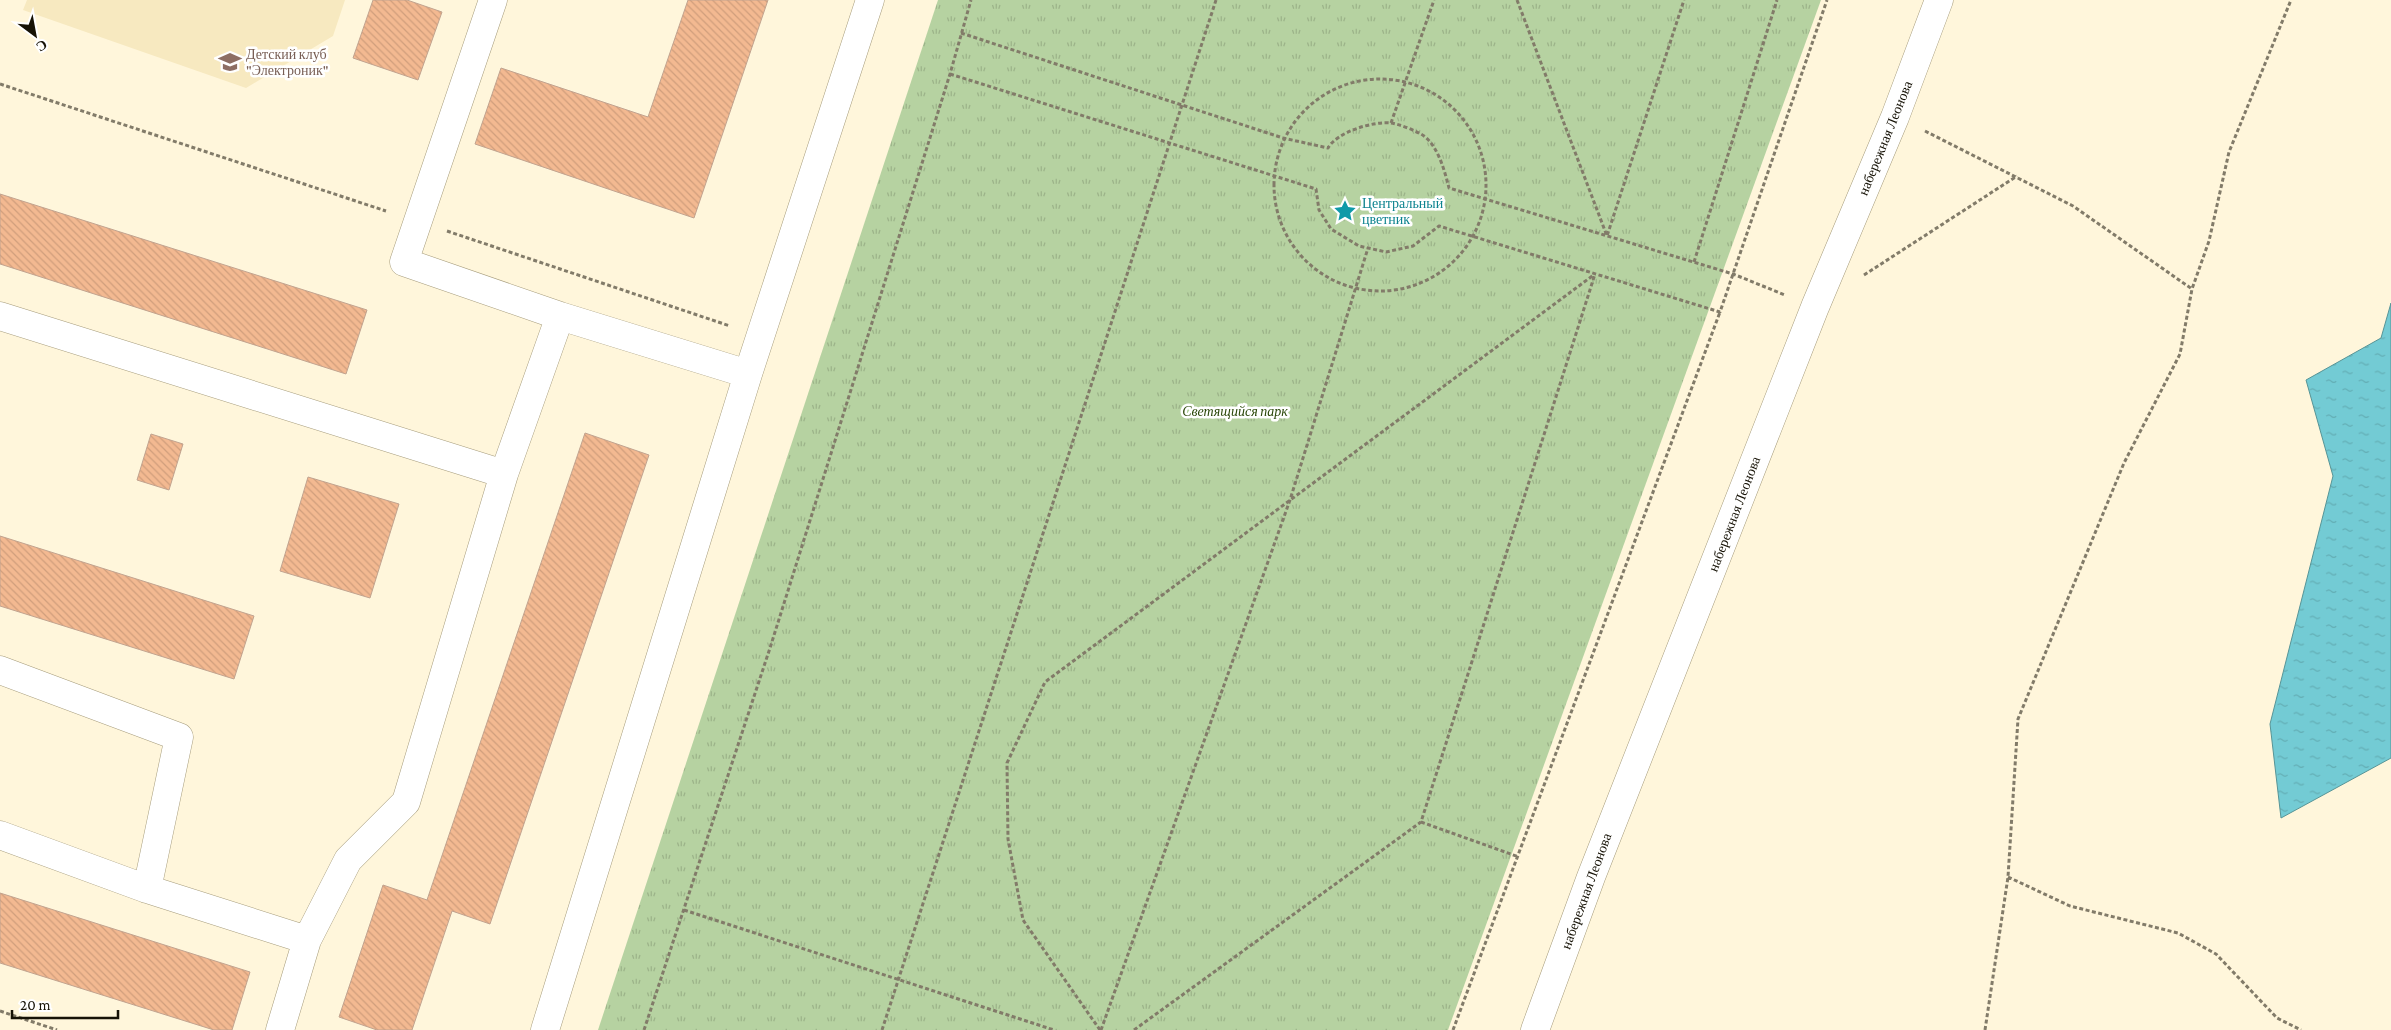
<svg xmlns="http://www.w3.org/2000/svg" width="2391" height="1030" viewBox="0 0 2391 1030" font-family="'Crimson Pro',serif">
  <defs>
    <pattern id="park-tufts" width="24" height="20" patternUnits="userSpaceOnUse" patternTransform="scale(1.25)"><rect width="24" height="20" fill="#b6d2a1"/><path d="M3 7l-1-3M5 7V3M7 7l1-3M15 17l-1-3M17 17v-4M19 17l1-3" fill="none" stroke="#9cb389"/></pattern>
    <pattern id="water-ripples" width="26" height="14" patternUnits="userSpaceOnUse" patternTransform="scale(1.25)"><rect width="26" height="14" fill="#73cbd4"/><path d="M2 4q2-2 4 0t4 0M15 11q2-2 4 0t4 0" fill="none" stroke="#63adb4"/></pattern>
    <pattern id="building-back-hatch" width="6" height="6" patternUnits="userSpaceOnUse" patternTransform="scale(1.25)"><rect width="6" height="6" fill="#f3b991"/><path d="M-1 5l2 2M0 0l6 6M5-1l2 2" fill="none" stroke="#d09e7c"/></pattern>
  </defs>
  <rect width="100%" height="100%" fill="#fff6db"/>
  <!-- built -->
  <path fill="#f7e9c0" d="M27 0H345L333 36 246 88 23 10Z"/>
  <!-- park -->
  <path fill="url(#park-tufts)" d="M938 0H1821L1448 1030H598Z"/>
  <!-- water -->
  <path fill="url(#water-ripples)" stroke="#579496" d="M2391 303V758L2281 818 2270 724 2333 476 2306 380 2381 338Z"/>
  <!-- building -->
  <path fill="url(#building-back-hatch)" stroke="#c1a38f" d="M373 0H407L442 12 418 80 353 58Z
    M688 0H768L694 218 475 144 501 68 648 117Z
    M0 194 367 310 346 374 0 264Z
    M585 433 649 455 490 924 452 911 412 1030H377L339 1017 383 885 427 900Z
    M151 434 183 444 169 490 137 480Z
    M308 477 399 504 370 598 280 571Z
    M0 536 254 616 234 679 0 606Z
    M0 893 250 972 232 1030H214L0 963Z"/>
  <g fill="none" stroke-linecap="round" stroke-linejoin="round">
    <defs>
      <path id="minor" d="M493 0 404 262 560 316
        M0 316 504 474
        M0 670 179 737 147 889
        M0 835 147 889 307 940
        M280 1030 307 940 348 860 406 802 504 474 560 316 748 374
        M545 1030 748 374 870 0"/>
      <path id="major" d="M1535 1030 1591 877 1815 307 1895 117 1939 0"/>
    </defs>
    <!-- minor casing -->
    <use href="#minor" stroke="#a69c7c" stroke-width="29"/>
    <!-- major casing -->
    <use href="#major" stroke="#a69c7c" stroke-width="29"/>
    <!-- path -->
    <path stroke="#827b69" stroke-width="3" stroke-dasharray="4 2.5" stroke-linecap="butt" d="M1517 0 1607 236 1684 0
      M961 33 1283 138 1328 148C1337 132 1373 121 1391 123 1399 124 1417 131 1424 136 1438 146 1445 172 1449 188L1733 274 1785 295
      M950 74 1316 189 1319 210 1331 229 1359 246 1386 252 1413 246 1439 226 1720 312 1827 0
      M1274 185a106 106 0 1 1 212 0a106 106 0 1 1-212 0Z
      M0 84 386 211
      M1391 123 1434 0
      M1925 131 2073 206 2192 289
      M447 231 730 326
      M1694 262 1777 0
      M1864 275 2017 176
      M1421 822 1519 857
      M2008 877 2070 906 2178 933 2216 954 2277 1018 2301 1030
      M684 910 1054 1030
      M0 1011 57 1030
      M644 1030 770 648 950 74 971 0
      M882 1030 1216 0
      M1100 1030 1023 920 1008 839 1007 763 1045 682 1595 274
      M1101 1030 1290 500 1368 248
      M1134 1030 1421 822 1595 274
      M1453 1030 1720 312
      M1985 1030 2008 877 2018 719 2124 463 2180 354 2192 289 2209 241 2229 152 2291 0"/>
    <!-- minor -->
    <use href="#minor" stroke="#fff" stroke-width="28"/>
    <!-- major -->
    <use href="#major" stroke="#fff" stroke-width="28"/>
  </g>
  <!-- icons -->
  <defs>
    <symbol id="school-bare" viewBox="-9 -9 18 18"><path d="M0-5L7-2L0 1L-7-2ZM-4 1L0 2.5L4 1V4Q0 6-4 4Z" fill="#8d6e63" stroke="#fff" stroke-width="2.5" paint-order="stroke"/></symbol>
    <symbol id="sight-bare" viewBox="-9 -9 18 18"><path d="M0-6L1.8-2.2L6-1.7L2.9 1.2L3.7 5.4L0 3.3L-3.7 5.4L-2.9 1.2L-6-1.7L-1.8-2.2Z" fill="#0f9aa8" stroke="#fff" stroke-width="2.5" paint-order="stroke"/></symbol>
  </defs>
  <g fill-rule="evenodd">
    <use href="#school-bare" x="214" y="46" width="32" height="32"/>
    <use href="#sight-bare" x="1329" y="195" width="32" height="32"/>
  </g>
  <g text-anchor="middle" stroke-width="5" stroke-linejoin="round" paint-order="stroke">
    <!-- education labels -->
    <g font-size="14" fill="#785e54" stroke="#fff" text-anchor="start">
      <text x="246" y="59">Детский клуб<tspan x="246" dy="16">"Электроник"</tspan></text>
    </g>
    <!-- street labels -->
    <g font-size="14" fill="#161206" stroke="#fff">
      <text transform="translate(1885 138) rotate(-68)" y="5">набережная Леонова</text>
      <text transform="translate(1734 514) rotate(-69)" y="5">набережная Леонова</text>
      <text transform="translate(1586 891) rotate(-70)" y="5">набережная Леонова</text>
    </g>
    <!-- culture labels -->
    <g font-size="14" fill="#0d838f" stroke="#fff" text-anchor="start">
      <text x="1362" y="208">Центральный<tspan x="1362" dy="16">цветник</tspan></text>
    </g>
    <!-- park labels -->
    <g font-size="14" font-style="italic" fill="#2b480a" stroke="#fff">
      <text x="1235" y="416">Светящийся парк</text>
    </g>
  </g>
  <!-- north arrow -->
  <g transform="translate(35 35) rotate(148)" stroke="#ffffff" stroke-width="4" paint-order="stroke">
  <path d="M0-4L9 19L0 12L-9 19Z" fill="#161206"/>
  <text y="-8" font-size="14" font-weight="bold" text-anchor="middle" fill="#161206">С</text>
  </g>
  <!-- scale -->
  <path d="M12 1010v8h106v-8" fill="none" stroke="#161206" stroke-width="2.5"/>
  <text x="20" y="1010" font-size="15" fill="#161206" stroke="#ffffff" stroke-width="4" paint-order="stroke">20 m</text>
</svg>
